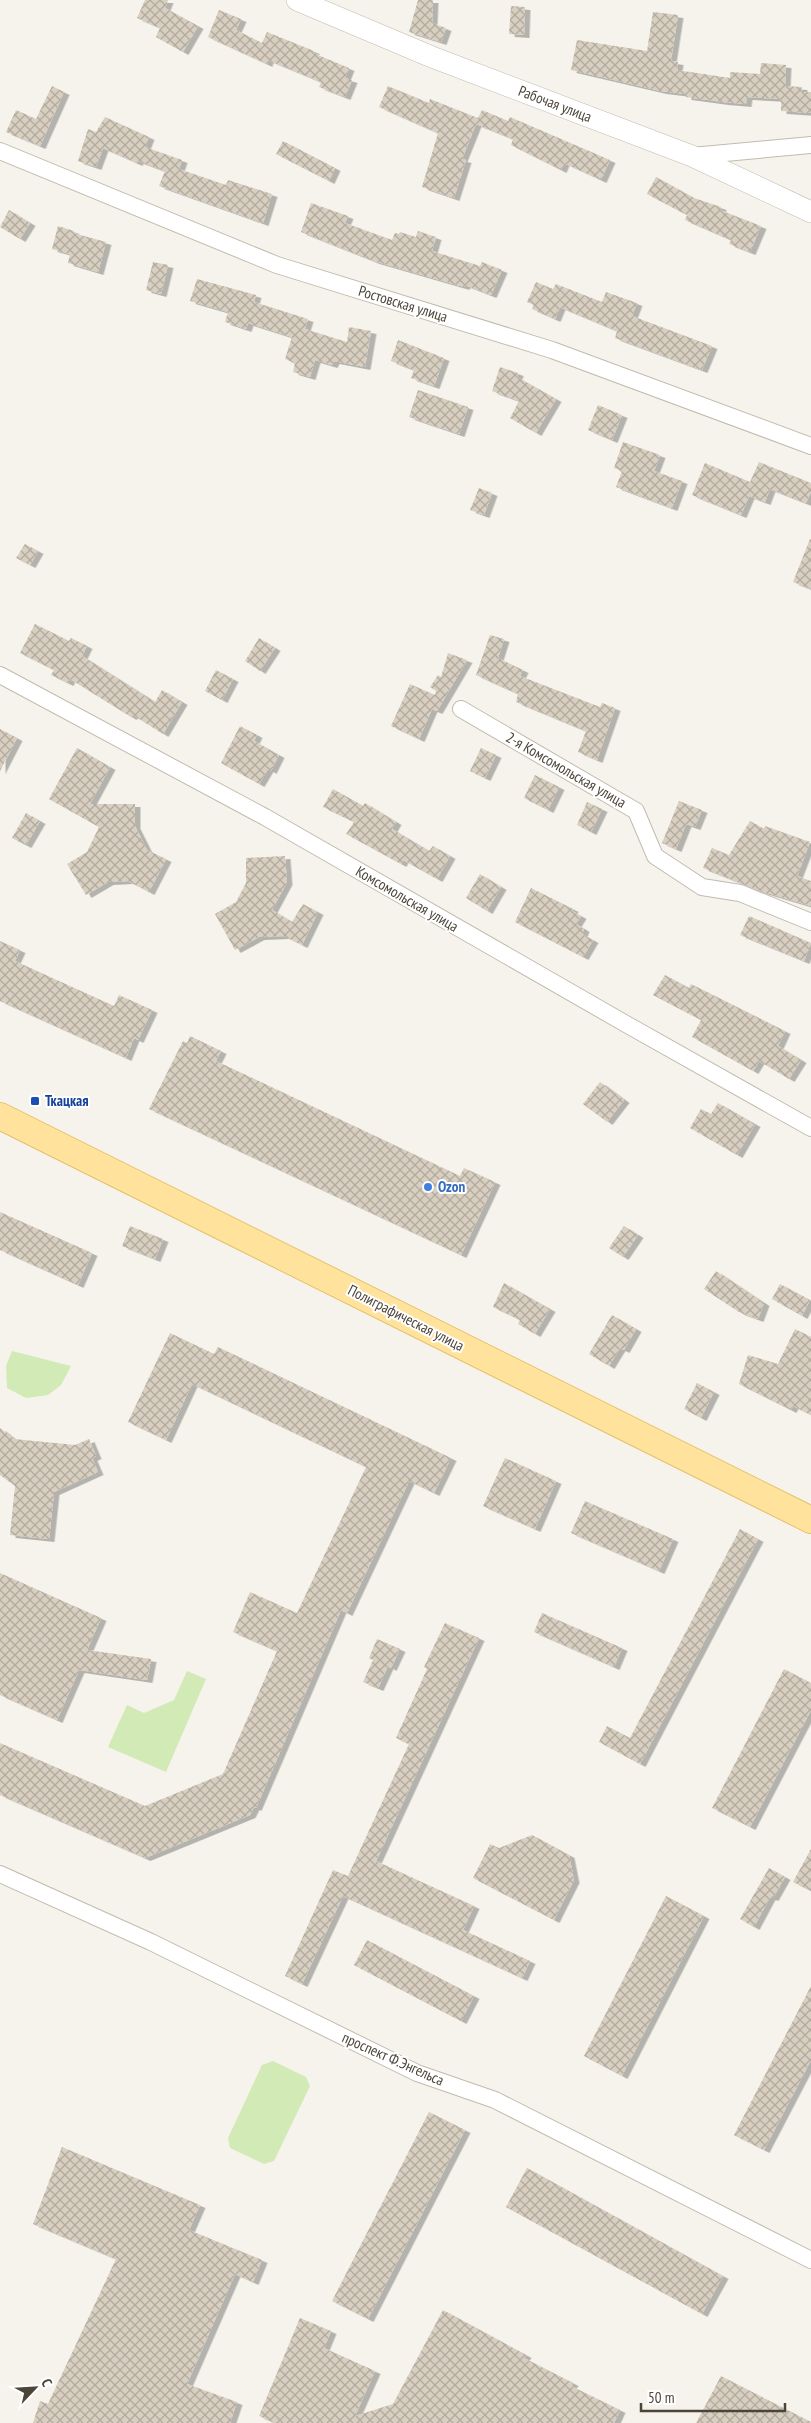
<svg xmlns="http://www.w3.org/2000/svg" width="811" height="2423" viewBox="0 0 811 2423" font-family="'PT Sans Narrow',sans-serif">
  <defs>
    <pattern id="building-cross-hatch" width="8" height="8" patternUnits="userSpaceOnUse" patternTransform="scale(1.25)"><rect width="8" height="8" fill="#d8cfc1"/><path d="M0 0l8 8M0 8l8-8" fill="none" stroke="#b1aa9e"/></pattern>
    <filter id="shadow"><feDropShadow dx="5.5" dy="3" stdDeviation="0" flood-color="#0004"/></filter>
  </defs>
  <rect width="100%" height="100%" fill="#f6f3ec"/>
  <!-- park -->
  <path fill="#d2eab5" d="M12 1351 71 1366 61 1385 48 1395 26 1398 7 1388 6 1366Z
    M187 1671 206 1679 166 1772 108 1747 127 1705 144 1713 174 1700Z
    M273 2061 306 2077 310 2086 274 2161 264 2164 230 2148 228 2138 262 2065Z"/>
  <!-- building -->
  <path fill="url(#building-cross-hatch)" filter="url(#shadow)" d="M145 0H168L165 8 198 26 183 52 156 37 160 28 137 18Z
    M418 0H433L432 23 446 28 441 42 409 32Z
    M511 6 525 7 524 35 509 34Z
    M219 10 241 19 236 30 262 43 267 32 314 51 313 53 349 68 345 78 352 80 345 97 319 87 321 82 268 60 267 64 208 37Z
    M653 12 678 15 671 61 678 62 677 70 730 78V72L760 74 761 63 786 65 785 86 802 87 801 92H811V113L781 111V99L747 97 746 104 723 102 686 97V94L661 91 571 70 577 40 647 51Z
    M52 86 64 92 40 146 6 132 16 110 36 119Z
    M388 86 429 103 430 99 478 118 482 110 508 121 510 117 610 160 601 180 564 163 561 170 511 145 513 139 476 124 462 159 466 160 454 198 422 187 438 133 379 107Z
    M105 117 149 137 145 147 182 160 179 169 226 185 228 180 272 194 263 223 159 186 165 171 138 161 137 163 103 148 96 167 78 161 88 129 96 132Z
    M283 141 335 168 329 181 276 154Z
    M656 177 694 198 721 207 720 210 761 226 750 252 729 244 731 240 685 220 687 215 647 194Z
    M311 203 348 216 345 223 392 240 395 233 399 234 400 232 416 237 418 231 436 237 432 251 480 266 482 262 502 270 491 295 465 285 464 287 374 261 301 232Z
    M9 210 30 223 20 239 0 227Z
    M58 226 74 231 73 233 106 242 98 272 68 263 70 254 52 249Z
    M153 262 168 265 161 294 146 290Z
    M197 279 256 295 254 302 308 319 305 329 347 342 349 327 371 331 365 367 334 361 332 365 315 360 310 377 293 372 295 363 285 359 292 337 248 323 246 329 225 322 228 312 190 301Z
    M536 282 553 289 556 284 602 302 606 292 637 303 632 316 712 346 702 370 615 338 617 331 560 307 555 319 532 309 534 305 527 302Z
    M398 340 444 358 434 386 411 378 414 370 391 361Z
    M500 367 518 373 517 377 556 399 536 433 510 418 519 401 492 391Z
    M418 390 468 407 459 434 409 417Z
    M598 405 622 415 612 440 588 430Z
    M623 442 660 455 654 471 682 481 672 508 616 487 622 471 614 468Z
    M759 462 811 483V492L806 503 770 489 765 502 749 496 741 515 692 495 705 463 750 482Z
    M479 488 492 493 484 515 470 510Z
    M810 539 811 540V589L793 582Z
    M25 544 38 551 30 565 16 558Z
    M35 624 69 641 71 638 87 646 82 656 155 702 162 690 182 702 163 734 133 715 131 717 70 679 68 683 51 675 54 670 20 653Z
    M490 635 504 639 498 658 523 670 520 676 600 707 602 703 615 708 597 760 578 752 586 731 516 702 518 694 476 675Z
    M259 638 275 648 260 671 245 661Z
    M448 653 467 660 437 711 432 709 419 739 391 726 410 684 435 695 436 691 430 687 438 675 441 677Z
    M216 670 233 679 222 700 205 691Z
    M240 726 257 735 254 741 279 755 271 771 268 769 259 784 221 763Z
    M0 729 17 738 0 771Z
    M77 748 110 767 90 804H135V826L147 850 166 859 149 892 128 881 108 882 86 895 67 864 87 852 99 827 49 799Z
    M481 748 496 755 485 778 470 771Z
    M535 775 559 787 548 810 524 798Z
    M333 789 363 806 365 803 396 822 392 829 429 851 433 846 450 856 437 879 403 860 401 864 346 834 354 822 323 807Z
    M679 801 702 810 695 827 686 824 676 849 662 843Z
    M587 802 602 809 591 832 577 825Z
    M26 813 40 821 26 845 12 838Z
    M750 821 764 829 765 826 810 842 797 876 811 881V906L761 891 703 868 712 848 729 855Z
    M285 856 287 882 272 910 292 922 303 904 318 912 302 945 284 936 259 937 235 950 215 914 236 902 246 883V858Z
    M480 874 501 887 487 911 466 898Z
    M531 888 573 909 572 911 581 916 576 924 584 929 582 934 593 940 583 957 515 922Z
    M749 916 811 943 804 961 740 935Z
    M0 941 20 950 15 961 114 1006 119 995 152 1010 138 1040 134 1038 126 1058 0 1001Z
    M665 975 689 988 691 984 785 1031 778 1046 801 1060 789 1079 759 1061 753 1071 692 1037 701 1020 653 995Z
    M190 1036 221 1051 216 1061 460 1176 464 1168 495 1182 461 1255 149 1109 183 1041 187 1043Z
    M600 1082 624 1100 607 1122 583 1104Z
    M718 1103 755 1124 737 1155 690 1128 701 1109 711 1114Z
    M0 1212 92 1253 78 1285 0 1250Z
    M130 1226 163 1239 155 1259 122 1246Z
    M624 1226 638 1235 623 1257 609 1248Z
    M716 1271 764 1303 758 1319 739 1312 704 1289Z
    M504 1283 550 1309 535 1334 518 1324 520 1320 493 1307Z
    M780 1284 810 1300 802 1316 772 1299Z
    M612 1315 636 1329 624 1350 620 1348 609 1366 589 1354Z
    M795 1329 811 1337V1415L793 1406 791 1410 739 1384 748 1355 778 1364Z
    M170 1333 214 1354 218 1347 451 1458 434 1493 409 1481 347 1613 341 1610 256 1808 254 1807 250 1815 145 1858 0 1795V1743L145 1806 223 1774 277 1651 233 1632 250 1592 297 1613 366 1467 192 1384 166 1440 128 1422Z
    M697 1383 714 1392 701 1418 684 1409Z
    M0 1428 14 1439 75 1445 89 1439 96 1456 92 1458 98 1472 54 1492 49 1539 10 1535 15 1486 0 1475Z
    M505 1458 556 1481 535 1529 483 1506Z
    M585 1501 673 1539 659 1571 571 1533Z
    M740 1529 758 1539 640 1764 599 1742 607 1726 630 1738Z
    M0 1573 101 1618 87 1650 151 1659 147 1680 79 1670 57 1720 0 1695Z
    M542 1613 622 1648 614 1667 534 1632Z
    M445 1623 479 1638 376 1861 474 1906 463 1930 530 1961 522 1978 343 1896 302 1984 285 1976 333 1870 348 1876 409 1744 396 1738 427 1669 424 1667Z
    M377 1639 400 1649 391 1668 388 1666 378 1688 363 1682 373 1660 369 1658Z
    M784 1669 811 1683V1710L750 1827 712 1808Z
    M532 1835 569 1855 574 1880 554 1920 473 1878 490 1844 499 1848Z
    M811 1849V1891L793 1882Z
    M769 1868 785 1877 773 1898 770 1897 754 1927 740 1919Z
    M666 1896 704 1916 622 2076 584 2056Z
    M367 1940 474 1996 461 2021 354 1965Z
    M811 1986V2060L764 2150 734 2135Z
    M429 2112 465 2130 368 2319 332 2301Z
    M62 2147 200 2205 189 2230 262 2260 253 2282 235 2274 187 2384 237 2402 230 2423H33L40 2401 48 2404 116 2259 33 2224Z
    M527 2168 723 2276 702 2314 506 2207Z
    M443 2310 526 2355 524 2358 573 2383 571 2386 620 2410 614 2423H275L259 2416 300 2318 331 2331 324 2348 375 2371 355 2416 393 2404Z
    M721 2376 811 2422V2423H696Z"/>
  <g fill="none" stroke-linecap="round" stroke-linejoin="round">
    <defs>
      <path id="minor" d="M0 151 277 265 552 350 811 446
        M692 156 811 145
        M0 675 265 817 626 1024 811 1128
        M461 709 636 811 655 856 702 887 740 893 811 922
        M0 1874 151 1942 417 2073 495 2100 811 2260"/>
      <path id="tertiary" d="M297 0 432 57 692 156 811 212"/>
      <path id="primary" d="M0 1116 811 1520"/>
    </defs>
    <!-- minor casing -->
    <use href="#minor" stroke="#c2bbae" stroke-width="18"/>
    <!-- tertiary casing -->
    <use href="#tertiary" stroke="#c2bbae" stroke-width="22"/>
    <!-- primary casing -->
    <use href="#primary" stroke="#e6c16a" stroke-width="28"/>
    <!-- minor -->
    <use href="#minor" stroke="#fff" stroke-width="16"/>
    <!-- tertiary -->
    <use href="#tertiary" stroke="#fff" stroke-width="21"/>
    <!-- primary -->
    <use href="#primary" stroke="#ffe39c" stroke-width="26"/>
  </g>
  <!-- markers -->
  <rect fill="#1a4fb4" stroke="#fff" stroke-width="2" x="30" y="1096" width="10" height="10" rx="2.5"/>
  <circle fill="#3f7fe0" stroke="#fff" stroke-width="2" cx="428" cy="1187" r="5"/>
  <g text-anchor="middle" stroke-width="4" stroke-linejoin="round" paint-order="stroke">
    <!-- street labels -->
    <g font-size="15" fill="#4b4439" stroke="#fff">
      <text transform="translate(555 104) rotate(21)" y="5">Рабочая улица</text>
      <text transform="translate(403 304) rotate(17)" y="5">Ростовская улица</text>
      <text transform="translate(566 770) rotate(30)" y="5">2-я Комсомольская улица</text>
      <text transform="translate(407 899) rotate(30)" y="5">Комсомольская улица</text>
      <text transform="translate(406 1318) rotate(27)" y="5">Полиграфическая улица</text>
      <text transform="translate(393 2059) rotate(24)" y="5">проспект Ф.Энгельса</text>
    </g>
    <!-- transit labels -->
    <g font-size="15" font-weight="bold" fill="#164399" stroke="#fff" text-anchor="start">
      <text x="45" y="1106">Ткацкая</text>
    </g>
    <!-- shop labels -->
    <g font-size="15" font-weight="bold" fill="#366cbe" stroke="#fff" text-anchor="start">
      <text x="438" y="1192">Ozon</text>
    </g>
  </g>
  <!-- north arrow -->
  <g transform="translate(35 2388) rotate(65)" stroke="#ffffff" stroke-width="4" paint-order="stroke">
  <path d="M0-4L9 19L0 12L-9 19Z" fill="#4b4439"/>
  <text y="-8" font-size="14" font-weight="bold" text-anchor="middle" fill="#4b4439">С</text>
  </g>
  <!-- scale -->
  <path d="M641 2403v8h144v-8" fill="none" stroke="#4b4439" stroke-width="2.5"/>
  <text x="648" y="2403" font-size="15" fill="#4b4439" stroke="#ffffff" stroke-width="4" paint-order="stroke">50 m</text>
</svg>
